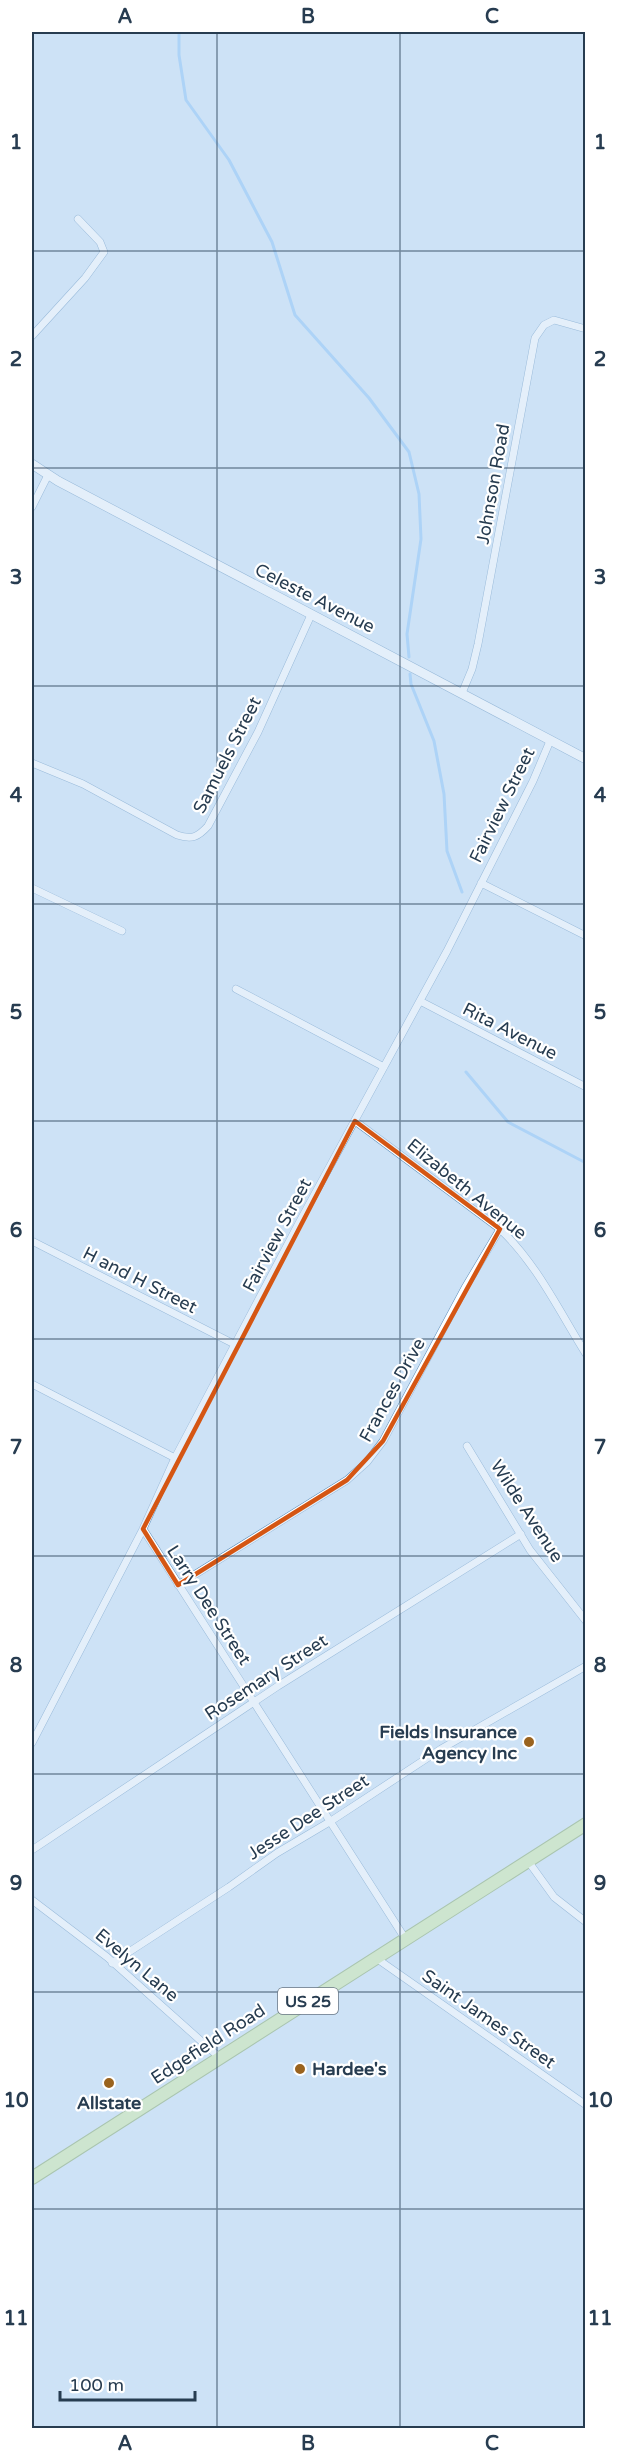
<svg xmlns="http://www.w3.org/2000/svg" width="617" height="2460" viewBox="0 0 617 2460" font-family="'Varela Round',sans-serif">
  <rect width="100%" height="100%" fill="#cde2f6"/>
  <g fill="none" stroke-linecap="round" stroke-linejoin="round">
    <!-- stream -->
    <path stroke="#85c1f8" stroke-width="3" d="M179 32V55L186 100 229 160 272 242 295 315 369 398 409 452 419 494 421 539 407 634 409 657
      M410 674 411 684 434 741 444 794 447 851 462 892
      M466 1072 508 1122 586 1163"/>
    <defs>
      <path id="minor" d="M32 336 85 278 104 252 100 242 78 219
        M32 507 48 475
        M462 693 472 669 478 644 535 338 544 325 554 320 586 329
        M32 763 83 784 177 835C192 840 198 837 208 826L258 732 311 615
        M481 883 586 936
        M32 888 122 931
        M236 989 384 1067
        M420 1001 586 1087
        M355 1121 500 1229C537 1264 559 1311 586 1354
        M32 1241 236 1345
        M32 1384 175 1458
        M467 1446 530 1550 586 1621
        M143 1529 406 1940
        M178 1585 347 1480 367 1462 383 1441 466 1286 500 1229
        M32 1743 143 1529 175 1458 299 1223 447 951 533 781 550 741
        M32 1850 278 1686 521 1534
        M528 1861 554 1897 586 1922
        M32 1900 107 1957 219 2057
        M376 1958 586 2105
        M112 1963 229 1887 277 1853 331 1821 441 1749 586 1666"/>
      <path id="tertiary" d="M32 464 58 481 586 759"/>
      <path id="primary" d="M32 2178 586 1824"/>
    </defs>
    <!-- minor casing -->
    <use href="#minor" stroke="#5a8cb9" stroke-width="8"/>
    <!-- tertiary casing -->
    <use href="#tertiary" stroke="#5a8cb9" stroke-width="10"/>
    <!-- primary casing -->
    <use href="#primary" stroke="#7da25a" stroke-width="14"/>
    <!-- minor -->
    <use href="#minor" stroke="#fff" stroke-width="7"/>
    <!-- tertiary -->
    <use href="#tertiary" stroke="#fff" stroke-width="9"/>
    <!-- primary -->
    <use href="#primary" stroke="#cde89f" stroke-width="12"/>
  </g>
  <!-- marked area -->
  <path d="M0 0H617V2460H0ZM355 1121 500 1229 383 1441 347 1480 178 1585 143 1529Z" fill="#cde2f6" fill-opacity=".55" fill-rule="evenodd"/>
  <path fill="none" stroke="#d55613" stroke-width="4.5" stroke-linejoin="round" d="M355 1121 500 1229 383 1441 347 1480 178 1585 143 1529Z"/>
  <!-- grid -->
  <path fill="none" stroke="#273c50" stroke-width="1.5" stroke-opacity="0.55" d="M217 32V2428M400 32V2428M32 251H586M32 468H586M32 686H586M32 904H586M32 1121H586M32 1339H586M32 1556H586M32 1774H586M32 1992H586M32 2209H586"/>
  <!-- markers -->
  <g fill="#9a631e" stroke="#fff" stroke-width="2">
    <circle cx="529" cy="1742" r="6"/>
    <circle cx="300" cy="2069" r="6"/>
    <circle cx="109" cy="2083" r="6"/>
  </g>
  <g text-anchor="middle" stroke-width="4.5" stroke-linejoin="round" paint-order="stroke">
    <!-- shield labels -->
    <rect fill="#fff" stroke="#687684" stroke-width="1.5" x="278" y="1988" width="60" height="26" rx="4.5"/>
    <g font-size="16" font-weight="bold" fill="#273c50">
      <text x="308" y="2007">US 25</text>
    </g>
    <!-- street labels -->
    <g font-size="18" fill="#273c50" stroke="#fff">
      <text transform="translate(493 484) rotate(-80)" y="6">Johnson Road</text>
      <text transform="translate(315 598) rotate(27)" y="6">Celeste Avenue</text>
      <text transform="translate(227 755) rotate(-63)" y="6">Samuels Street</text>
      <text transform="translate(502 805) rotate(-64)" y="6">Fairview Street</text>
      <text transform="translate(510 1031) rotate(27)" y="6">Rita Avenue</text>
      <text transform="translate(467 1189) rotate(39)" y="6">Elizabeth Avenue</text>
      <text transform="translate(277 1235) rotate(-62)" y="6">Fairview Street</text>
      <text transform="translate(140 1280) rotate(27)" y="6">H and H Street</text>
      <text transform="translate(392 1390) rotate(-61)" y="6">Frances Drive</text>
      <text transform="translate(527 1511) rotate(57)" y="6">Wilde Avenue</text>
      <text transform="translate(209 1605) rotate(57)" y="6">Larry Dee Street</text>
      <text transform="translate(266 1677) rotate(-33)" y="6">Rosemary Street</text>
      <text transform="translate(308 1817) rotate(-33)" y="6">Jesse Dee Street</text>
      <text transform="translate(137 1965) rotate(40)" y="6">Evelyn Lane</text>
      <text transform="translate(489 2019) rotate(35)" y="6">Saint James Street</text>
      <text transform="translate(208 2044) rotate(-33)" y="6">Edgefield Road</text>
    </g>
    <!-- poi labels -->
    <g font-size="18" font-weight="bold" fill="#273c50" stroke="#fff" text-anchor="end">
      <text x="517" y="1738">Fields Insurance<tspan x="517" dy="21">Agency Inc</tspan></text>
      <text x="312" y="2075" text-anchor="start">Hardee's</text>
      <text x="109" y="2109" text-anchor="middle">Allstate</text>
    </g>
  </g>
  <!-- border -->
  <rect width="617" height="2460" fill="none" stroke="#ffffff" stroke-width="66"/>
  <!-- scale -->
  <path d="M60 2391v9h135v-9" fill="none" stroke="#273c50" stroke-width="3"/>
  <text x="69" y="2391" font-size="18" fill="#273c50" stroke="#ffffff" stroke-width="4.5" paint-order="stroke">100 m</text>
  <rect x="33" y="33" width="551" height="2394" fill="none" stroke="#273c50" stroke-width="2"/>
  <g font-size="20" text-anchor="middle" font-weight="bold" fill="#273c50">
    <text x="125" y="23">A</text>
    <text x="308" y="23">B</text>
    <text x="492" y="23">C</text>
    <text x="16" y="149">1</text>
    <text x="600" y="149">1</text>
    <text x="16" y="366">2</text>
    <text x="600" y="366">2</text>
    <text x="16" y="584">3</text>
    <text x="600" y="584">3</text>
    <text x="16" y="802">4</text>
    <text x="600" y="802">4</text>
    <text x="16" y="1019">5</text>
    <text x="600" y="1019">5</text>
    <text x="16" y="1237">6</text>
    <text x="600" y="1237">6</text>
    <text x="16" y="1454">7</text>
    <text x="600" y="1454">7</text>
    <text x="16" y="1672">8</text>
    <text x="600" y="1672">8</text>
    <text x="16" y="1890">9</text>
    <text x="600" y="1890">9</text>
    <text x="16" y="2107">10</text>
    <text x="600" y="2107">10</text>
    <text x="16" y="2325">11</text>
    <text x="600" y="2325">11</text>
    <text x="125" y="2450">A</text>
    <text x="308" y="2450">B</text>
    <text x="492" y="2450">C</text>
  </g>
</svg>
